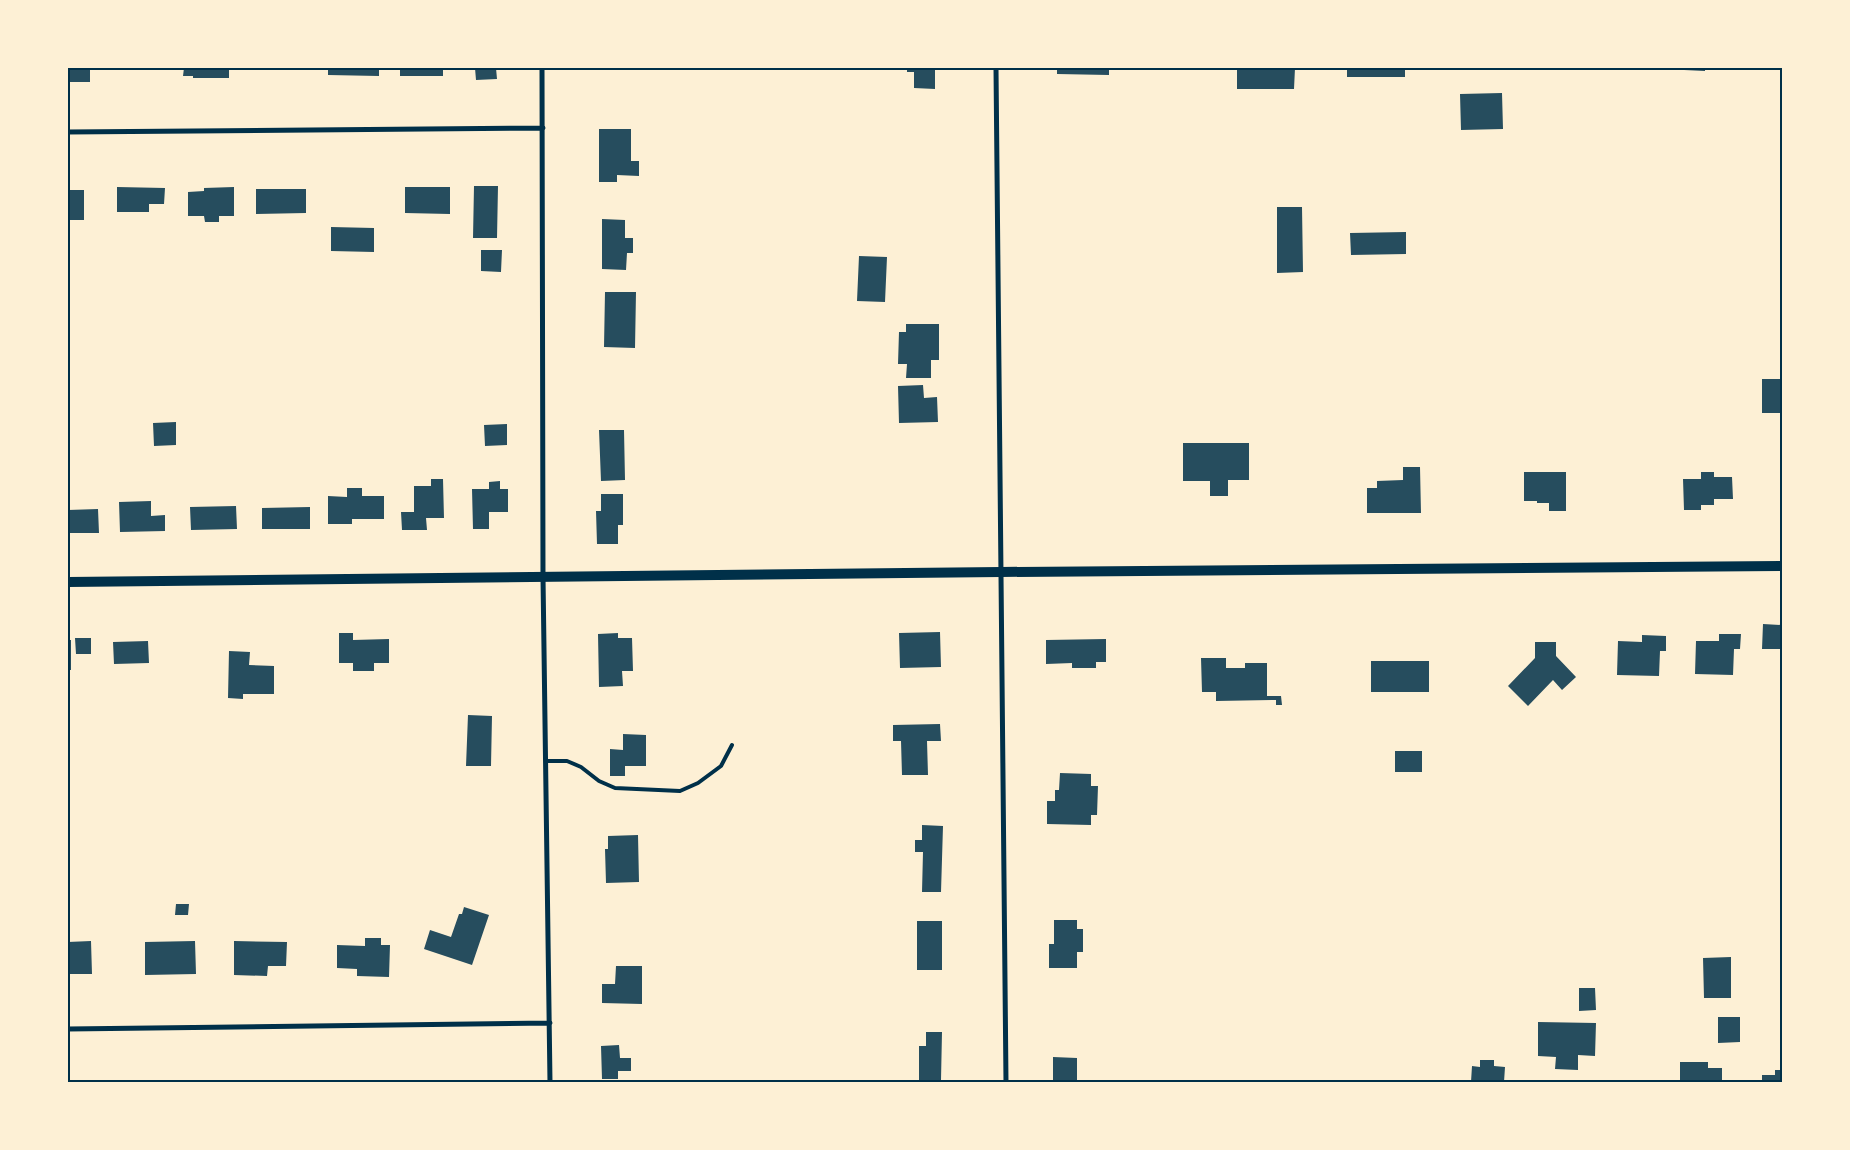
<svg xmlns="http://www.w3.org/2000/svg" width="1850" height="1150" viewBox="0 0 1850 1150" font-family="Cabin,sans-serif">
  <rect width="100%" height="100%" fill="#fdf0d5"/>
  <!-- building -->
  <path fill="#264d5e" d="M68 68H90V82H68Z
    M128 68H149V70H128Z
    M184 68H229V78H193V76H183Z
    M328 68H379V76L328 75Z
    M400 68H443V76H400Z
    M475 68H496L497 79 476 80Z
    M907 68H935V89L914 88V72H907Z
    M1057 68H1109V75L1057 74Z
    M1237 68H1295L1294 89H1237Z
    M1347 68H1405V77H1347Z
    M1657 68H1674V70L1657 69Z
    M1684 68H1705V71L1684 70Z
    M1502 93 1503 129 1461 130 1460 94Z
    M599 129H631V161H639V176L617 175V182H599Z
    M474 186H498L497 238H473Z
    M117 187 165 188 164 204H149V212H117Z
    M234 187V216H219V222H205L204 216H188V192L204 191V188Z
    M405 187H450V214L405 213Z
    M256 189H306V213L256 214Z
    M68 190H84V220H68Z
    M1277 207H1302L1303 272 1277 273Z
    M602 219 625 220V238H633V253H627L626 270 602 269Z
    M331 227 374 228V252L331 251Z
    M1406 232V254L1351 255 1350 233Z
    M481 250H502L501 272 481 271Z
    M859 256 887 257 885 302 857 301Z
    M605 292H636L635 348 604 347Z
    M906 324H939V360H931V378H906L907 364H898L899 332H906Z
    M1762 379H1782V413H1762Z
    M923 385 924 398 937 397 938 422 899 423 898 386Z
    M176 422V445L154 446 153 423Z
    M507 424V445L485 446 484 425Z
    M599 430H624L625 480 601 481Z
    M1183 443H1249V480H1228V496H1210V481H1183Z
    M1403 467H1420L1421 513H1367V488H1377V481L1403 480Z
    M1524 472H1566V511H1549V503H1537V501H1524Z
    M1701 472H1714V477H1732L1733 499H1714V505H1701V510H1684L1683 479H1701Z
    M431 479H443L444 518H426L427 530H402L401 512H414V486H431Z
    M500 481V489H508V512H489V529H473L472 489H489V482Z
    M347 488H362V496H384V519H352V524H328V496L347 497Z
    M601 494H623V525H618V544H597L596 511H601Z
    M151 501V516L165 515V531L120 532 119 502Z
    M236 506 237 529 191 530 190 507Z
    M310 507V529H262V508Z
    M98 509 99 533H68V510Z
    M1763 624 1782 625V649H1762Z
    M940 632 941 667 900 668 899 633Z
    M339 633H353V640L389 639V663H374V671H353V663H339Z
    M618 633V638H632L633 671H622L623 686 599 687 598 634Z
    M1719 634H1741L1740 649H1734L1733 675 1695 674 1696 641H1719Z
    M1642 635 1666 636V651H1660L1659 676 1617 675 1618 641 1642 642Z
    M75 638H91V654H76Z
    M1106 639V662H1096V668H1072V663L1046 664V640Z
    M68 640H71V670H68Z
    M148 641 149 663 114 664 113 642Z
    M1535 642H1556V656L1576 677 1562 690 1553 680 1528 706 1508 686 1535 658Z
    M229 651 250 652 249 665 274 666V694H243V699L228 698Z
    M1201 658H1226V668H1245V663H1267V696H1281L1282 705H1276V700L1216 701V692H1202Z
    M1371 661H1429V692H1371Z
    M468 715 492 716 491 766H466Z
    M940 724 941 741H927L928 775H902L901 741H893V725Z
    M623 734 646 735V766H625V776H610V749L623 750Z
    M1395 751H1422V772H1395Z
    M1060 773 1091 774V786H1098L1097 815H1091V825L1047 824V801H1055V790H1059Z
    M922 825 943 826 941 892H922L923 852H915V840H922Z
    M638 835 639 882 606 883 605 849H608V836Z
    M176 904H189L188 915H175Z
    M464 907 489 915 472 965 424 949 430 930 451 937 459 914H462Z
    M1054 920H1077V929H1083V952H1077V968H1049V944H1054Z
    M917 921H942V970H917Z
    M365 938H381V945H390L389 977 357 976V969L337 968V945L365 946Z
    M91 941 92 974H68V942Z
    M195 941 196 974 145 975V942Z
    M234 941 287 942 286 966H268L267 976 234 975Z
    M1731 957V998H1704L1703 958Z
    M616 966H642V1004L602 1003V984H615Z
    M1579 988H1595L1596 1010 1579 1011Z
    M1718 1017H1740V1042L1718 1043Z
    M1538 1022 1596 1023 1595 1056 1578 1055V1070L1555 1069 1556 1057 1538 1056Z
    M926 1032H942L941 1080H919V1046H926Z
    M619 1045 620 1058H631V1071H618V1079H602L601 1046Z
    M1053 1057 1077 1058V1082H1053Z
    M1480 1060H1494V1066L1505 1067 1504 1082H1471L1472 1066 1480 1067Z
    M1680 1062H1708V1068H1722V1082H1680Z
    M1775 1070H1782V1082H1762V1075H1775Z"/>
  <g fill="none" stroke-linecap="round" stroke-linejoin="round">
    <!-- service -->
    <path stroke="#003049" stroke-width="4" d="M546 761H567L581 767 599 781 615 788 680 791 698 783 721 766 732 745"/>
    <!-- minor -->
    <path stroke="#003049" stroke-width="5" d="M542 68 543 577 550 1082
      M996 68 1006 1082
      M68 132 543 128
      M68 1029 550 1023"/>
    <!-- secondary -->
    <path stroke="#003049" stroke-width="10" d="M68 582 1001 572 1782 566"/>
  </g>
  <!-- border -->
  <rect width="1850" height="1150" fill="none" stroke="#fdf0d5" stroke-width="138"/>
  <rect x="69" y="69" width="1712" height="1012" fill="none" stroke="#003049" stroke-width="2"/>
</svg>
